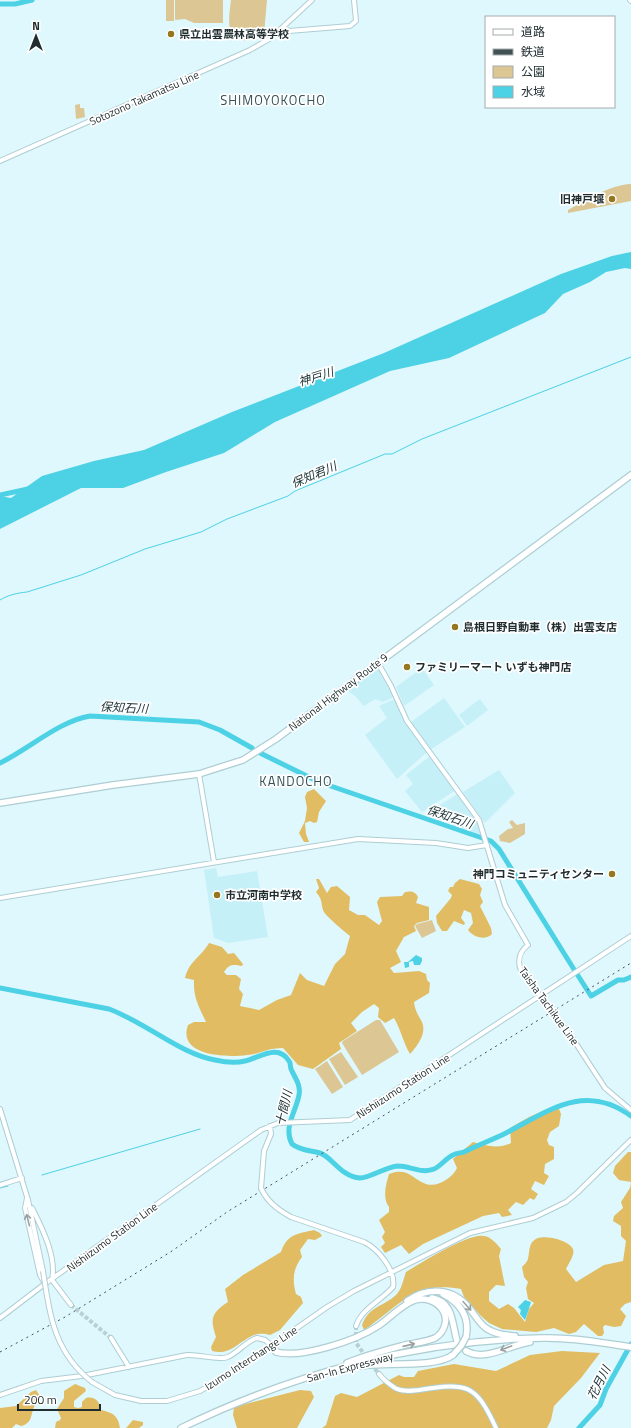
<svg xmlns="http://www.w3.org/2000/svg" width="631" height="1428" viewBox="0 0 631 1428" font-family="'Titillium Web','Noto Sans JP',sans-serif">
  <rect width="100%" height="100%" fill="#def8fd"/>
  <!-- built -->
  <path fill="#c5f0f8" d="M422 668 434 685 404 706 396 687Z
    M376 669 379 670 394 697 383 702 375 699 364 706 355 696 347 690Z
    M444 698 465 727 430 750 411 722Z
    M395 699 402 717 427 752 397 779 365 735 387 718 379 706Z
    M480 699 488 710 467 726 459 715Z
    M430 756 456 790 422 812 405 791 413 784 406 775Z
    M499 770 515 793 485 823 463 792Z
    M459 793 480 824 483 836 428 815 427 813Z
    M216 868 218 877 257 871 268 937 228 943 214 938 204 870Z"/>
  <!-- green -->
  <path fill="#dcc694" d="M166 0H174V21H166Z
    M175 0H223V23H194L185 19 175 20Z
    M231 0H267L264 34C253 42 234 45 230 29 228 20 230 9 231 0Z
    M80 104V108H84L85 117 76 119 75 105Z
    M631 184V201L568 213V210C587 200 609 185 631 184Z
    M512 820 517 825 525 823V834L510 843 500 841 499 836 508 829 513 828 509 822Z
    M432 920 436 931 422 938 415 926 417 924Z
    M376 1020H380L399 1052 362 1075 342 1043 343 1041Z
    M341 1052 358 1077 345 1085 329 1059Z
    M327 1061 343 1087 332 1094 315 1069Z"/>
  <!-- forest -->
  <path fill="#e1bc63" d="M314 789 326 801 319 812 317 822 314 823 310 821 305 823 306 834 309 842H304L299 833 305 821 307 808 305 797 307 792Z
    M316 879H319L327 893 331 887 337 886 350 897 349 910 358 915H365L379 925 382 921 377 902 380 897 402 896 405 892C411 891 415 891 418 897L416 903 429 907V920L417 923 414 926 416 931 404 937 396 951 401 962 390 968 394 973 419 971 426 974 427 980 430 983 429 993 414 1002C415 1010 417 1013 421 1020 428 1032 418 1045 410 1054 403 1042 401 1030 394 1018L385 1023 378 1017 379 1008 374 1004 362 1012 351 1023 357 1031 339 1043 341 1049 313 1069 298 1065 283 1048C266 1048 261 1054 247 1055 226 1058 177 1056 188 1025L194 1022H206C199 1007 193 997 194 980L185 978C189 961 201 957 209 943L222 947 228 954 234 953 243 964 242 966C233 964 229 964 224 972L227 975H236L241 979 239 989 243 994 240 1006 259 1010 277 1000 291 995 300 973 307 980 324 986 335 964 345 954 350 936C346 933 326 916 324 912 320 903 324 902 316 892L319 888Z
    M460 879 479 884 482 889 480 895 483 902 480 906 491 928 492 934C485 941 473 937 468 930L473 923 471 913 464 910 461 918 465 923 464 925 454 921 447 931H442L437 923 436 916 451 898 452 895 448 891 450 887H453L455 883Z
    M555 1106 559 1109 561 1114 559 1126 550 1132 547 1140 549 1145 554 1147V1159L545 1164 544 1173 549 1176 544 1185 535 1181 531 1189 538 1194 534 1200 530 1198 523 1205 516 1202 508 1210 512 1215 502 1217 499 1213 483 1216 423 1244 409 1254 401 1245 385 1253 381 1247 385 1243 382 1237 385 1232 379 1220 389 1212V1207C382 1198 386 1184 389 1174 409 1167 411 1179 426 1184 438 1188 453 1177 457 1168L453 1159 473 1142C486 1146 499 1149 511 1143L510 1128 529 1117Z
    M628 1152H631V1302L625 1304 620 1309 626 1316 621 1326 614 1327 605 1325 603 1327 604 1333 602 1336H598L584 1324 576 1332 569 1334 554 1328 536 1332 502 1329 489 1323 481 1316 464 1297 461 1289C415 1280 399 1306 364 1330L362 1325C369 1306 383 1307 396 1295 402 1289 403 1280 406 1272 421 1263 468 1233 484 1236 491 1237 496 1243 501 1249L499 1256 505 1286 496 1285 489 1292V1301L499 1309 508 1304 514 1308 525 1322 529 1309 534 1303 528 1299 526 1288 528 1282 524 1277 522 1267C524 1265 527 1262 528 1259 530 1251 528 1242 538 1238 546 1235 569 1240 573 1249 575 1255 569 1263 566 1269L576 1282 604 1265 623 1261 626 1241 621 1236V1226L613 1221 614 1216 623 1208 621 1202 630 1188 631 1182 619 1180 613 1173 615 1166Z
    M314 1230 320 1233 322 1236 315 1240 308 1239 300 1250 302 1257C293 1269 292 1279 296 1294L301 1297 303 1303 280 1330 270 1335C245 1327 237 1358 212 1351L211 1347 216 1337C210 1319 211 1313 228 1302L225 1289 243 1275 281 1252C287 1234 297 1234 314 1230Z
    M562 1351 600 1353 581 1378 554 1406 551 1420 547 1428H322L326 1425 335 1396 341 1393 357 1397 399 1375 404 1377H414L418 1371 454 1364 496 1371 530 1355Z
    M75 1384 85 1388 86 1391 74 1401V1407L78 1408 82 1407V1402L86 1398C95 1396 100 1402 101 1410 113 1413 118 1415 120 1428H55L56 1422 60 1420 61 1418 57 1409 64 1398V1391Z
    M36 1390 40 1396C39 1400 37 1402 35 1405 30 1415 33 1423 21 1426L16 1424 12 1428H0V1408L16 1406 31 1392Z
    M300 1390 311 1391 314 1397 297 1428H237L233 1415 234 1407Z
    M133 1420 143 1422V1425L139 1428H126Z"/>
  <!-- water -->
  <path fill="#4dd1e5" d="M631 252V269L625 268 606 272 590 282 563 294 545 313 449 358 390 371 275 422 224 453 166 472 123 488H81L0 529V496L11 498 42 476 94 461 144 450 232 412 384 353 561 274 612 256Z
    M416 955 422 958V961L420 965H414L413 961 409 962V967L405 968 404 962H408Z
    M525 1300 531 1302C530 1305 527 1316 525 1320L520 1314 521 1310 518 1307Z"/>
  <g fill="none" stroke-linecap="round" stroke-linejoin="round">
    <!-- stream -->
    <path stroke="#4dd1e5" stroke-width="1" d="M0 600C8 595 17 593 27 592L81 575 145 549 201 532 227 519 288 496 295 491 385 454H392L422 439 631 357
      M42 1175 200 1129
      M0 1188 8 1186"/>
    <!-- river -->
    <path stroke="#4dd1e5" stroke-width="5" d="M0 4H15L32 0
      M0 495 28 489
      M260 753 319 782 491 841 499 849 575 971
      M0 763C29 749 59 721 90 716L199 722 220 730 252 748
      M577 974 591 996 618 980H624L631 977
      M0 988 109 1009C145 1022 180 1054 215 1060 224 1062 237 1063 245 1061 259 1058 278 1043 289 1061 291 1063 290 1067 291 1069 295 1078 301 1085 299 1095 296 1112 283 1127 292 1144 301 1151 309 1150 320 1153 331 1156 341 1177 360 1178 370 1178 385 1167 398 1166 410 1166 422 1174 434 1169 441 1166 446 1158 453 1155 456 1153 461 1153 464 1152 478 1145 492 1140 506 1133 548 1111 585 1082 631 1116
      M579 1428 600 1405 606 1389 631 1344"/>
    <!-- secondary-tunnel -->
    <path stroke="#b8d0d4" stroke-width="4" stroke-dasharray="4 2" stroke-linecap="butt" d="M71 1305 111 1338
      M356 1326V1343L367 1358
      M371 1364 379 1374"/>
    <defs>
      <path id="secondary" d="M630 0 631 1
        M283 27 289 31 350 26 356 21 354 0
        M0 161 250 50 271 38 312 0
        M378 663 391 686 407 721 479 820 505 905 528 945C519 952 517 960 521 971L573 1039 605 1088 631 1110
        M199 774 214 862
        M0 898 358 839 436 843 468 848 487 845
        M0 1109 28 1200 43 1271
        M0 1185 22 1178
        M261 1188 264 1151 271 1134 270 1126
        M27 1198 25 1208 40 1275 44 1282
        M32 1208C42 1228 57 1257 52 1280L71 1305
        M291 1217 364 1242C378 1249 396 1270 393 1287 381 1301 362 1308 356 1326
        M0 1318 46 1283 261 1130 278 1123 350 1120 631 936
        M111 1338 129 1367
        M379 1374C383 1379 389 1384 395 1388 402 1392 411 1391 419 1390 466 1383 475 1382 496 1428
        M92 1382 115 1395 141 1401H167L200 1391 244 1365 327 1307 354 1291 470 1233 533 1218 566 1202 577 1193 631 1140
        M0 1395 41 1381 82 1376 187 1355C200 1354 217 1361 228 1357 239 1352 246 1341 257 1338L265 1340 272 1346"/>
      <path id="highway" d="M0 803 113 785 199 774 243 760 276 739 631 475
        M443 1294C460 1303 470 1317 466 1337
        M432 1298C454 1302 452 1325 457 1341
        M407 1301C428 1286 454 1288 470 1309 475 1315 479 1323 486 1328 494 1334 505 1335 515 1336
        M272 1346 276 1352C301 1359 357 1340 378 1326 390 1318 401 1305 415 1300 425 1297 436 1301 442 1309 449 1318 445 1332 435 1338 426 1342 415 1343 405 1345 386 1350 366 1355 347 1363
        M466 1351C485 1362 509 1345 530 1342
        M361 1366C385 1362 436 1368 453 1355
        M181 1428C294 1373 418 1340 543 1338 572 1337 602 1343 631 1347"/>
    </defs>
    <!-- secondary casing -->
    <use href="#secondary" stroke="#aeced4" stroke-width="6"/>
    <!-- highway casing -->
    <use href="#highway" stroke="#aeced4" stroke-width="8"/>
    <!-- secondary -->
    <use href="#secondary" stroke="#fff" stroke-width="4"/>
    <!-- highway -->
    <use href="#highway" stroke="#fff" stroke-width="5.5"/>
    <!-- rail -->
    <path stroke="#425153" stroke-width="1" stroke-dasharray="2 4" stroke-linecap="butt" d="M0 1352 65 1317 172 1251 227 1212 631 963"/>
    <defs>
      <path id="secondary-bridge" d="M261 1188C267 1202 278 1210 291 1217
        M43 1271C50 1316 54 1352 92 1382"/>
      <path id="highway-bridge" d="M453 1355 461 1346 466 1337"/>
    </defs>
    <!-- secondary-bridge casing -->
    <use href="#secondary-bridge" stroke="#aeced4" stroke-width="6" stroke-linecap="butt"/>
    <!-- highway-bridge casing -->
    <use href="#highway-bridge" stroke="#aeced4" stroke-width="8" stroke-linecap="butt"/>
    <!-- secondary-bridge -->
    <use href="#secondary-bridge" stroke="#fff" stroke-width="4"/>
    <!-- highway-bridge -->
    <use href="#highway-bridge" stroke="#fff" stroke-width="5.5"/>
  </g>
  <!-- one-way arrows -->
  <defs><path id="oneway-shaft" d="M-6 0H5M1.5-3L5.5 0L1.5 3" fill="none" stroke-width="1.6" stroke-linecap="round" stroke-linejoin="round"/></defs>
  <g stroke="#9ba1a2">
    <use href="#oneway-shaft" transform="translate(28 1220) rotate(-104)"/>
    <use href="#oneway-shaft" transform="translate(467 1306) rotate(48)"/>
    <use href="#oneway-shaft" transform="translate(409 1345) rotate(-13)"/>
    <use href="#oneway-shaft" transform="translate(506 1348) rotate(160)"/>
  </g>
  <!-- markers -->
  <g fill="#96761e" stroke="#fff" stroke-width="1.5">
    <circle cx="171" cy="34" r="4"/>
    <circle cx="612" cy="199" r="4"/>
    <circle cx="455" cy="627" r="4"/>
    <circle cx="407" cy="667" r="4"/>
    <circle cx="612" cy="874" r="4"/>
    <circle cx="217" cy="895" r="4"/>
  </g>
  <g text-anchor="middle" stroke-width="3.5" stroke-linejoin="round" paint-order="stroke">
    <!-- poi labels -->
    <g font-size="11" font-weight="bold" fill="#212e30" stroke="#fff" text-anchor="start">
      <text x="179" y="38">県立出雲農林高等学校</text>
      <text x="604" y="203" text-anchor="end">旧神戸堰</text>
      <text x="463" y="631">島根日野自動車（株）出雲支店</text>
      <text x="415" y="671">ファミリーマート いずも神門店</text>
      <text x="604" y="878" text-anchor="end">神門コミュニティセンター</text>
      <text x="225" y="899">市立河南中学校</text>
    </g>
    <!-- street labels -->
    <g font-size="11" fill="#212e30" stroke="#fff">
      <text transform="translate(144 98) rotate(-24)" y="4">Sotozono Takamatsu Line</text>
      <text transform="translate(338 692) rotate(-37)" y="4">National Highway Route 9</text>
      <text transform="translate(549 1006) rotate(54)" y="4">Taisha Tachikue Line</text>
      <text transform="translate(403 1086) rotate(-33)" y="4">Nishiizumo Station Line</text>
      <text transform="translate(112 1237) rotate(-36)" y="4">Nishiizumo Station Line</text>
      <text transform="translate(251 1358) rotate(-33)" y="4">Izumo Interchange Line</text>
      <text transform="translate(350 1367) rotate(-15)" y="4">San-In Expressway</text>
    </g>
    <!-- water labels -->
    <g font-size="12" font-style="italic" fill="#1b3235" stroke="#fff">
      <text transform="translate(316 377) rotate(-18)" y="4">神戸川</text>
      <text transform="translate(314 475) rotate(-23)" y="4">保知君川</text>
      <text transform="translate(124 708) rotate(3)" y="4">保知石川</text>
      <text transform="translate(450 817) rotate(19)" y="4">保知石川</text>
      <text transform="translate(284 1108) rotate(-77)" y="4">十間川</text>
      <text transform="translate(599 1383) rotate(-63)" y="4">花月川</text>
    </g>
    <!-- quarter labels -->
    <g font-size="13" letter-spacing="1" fill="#335055" stroke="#fff">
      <text x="273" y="105">SHIMOYOKOCHO</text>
      <text x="296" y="786">KANDOCHO</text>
    </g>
  </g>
  <!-- legend -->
  <rect x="485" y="16" width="130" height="92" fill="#ffffff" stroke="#a6abac"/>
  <rect x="493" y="29" width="20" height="6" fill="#ffffff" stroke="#a6abac"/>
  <text x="521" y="36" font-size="12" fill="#212e30">道路</text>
  <rect x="493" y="49" width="20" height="6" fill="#425153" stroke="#a6abac"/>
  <text x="521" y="56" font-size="12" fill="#212e30">鉄道</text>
  <rect x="493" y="66" width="20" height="12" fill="#dcc694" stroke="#a6abac"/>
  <text x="521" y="76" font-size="12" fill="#212e30">公園</text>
  <rect x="493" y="86" width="20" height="12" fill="#4dd1e5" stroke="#a6abac"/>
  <text x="521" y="96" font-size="12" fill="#212e30">水域</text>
  <!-- north arrow -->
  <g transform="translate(36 36)" stroke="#ffffff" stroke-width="3" paint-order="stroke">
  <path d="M0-3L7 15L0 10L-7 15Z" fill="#212e30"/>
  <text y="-6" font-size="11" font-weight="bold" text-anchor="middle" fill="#212e30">N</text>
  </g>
  <!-- scale -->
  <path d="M18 1404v6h82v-6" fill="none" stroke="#212e30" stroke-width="2"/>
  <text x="24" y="1404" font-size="12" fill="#212e30" stroke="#ffffff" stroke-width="3" paint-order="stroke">200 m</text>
</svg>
